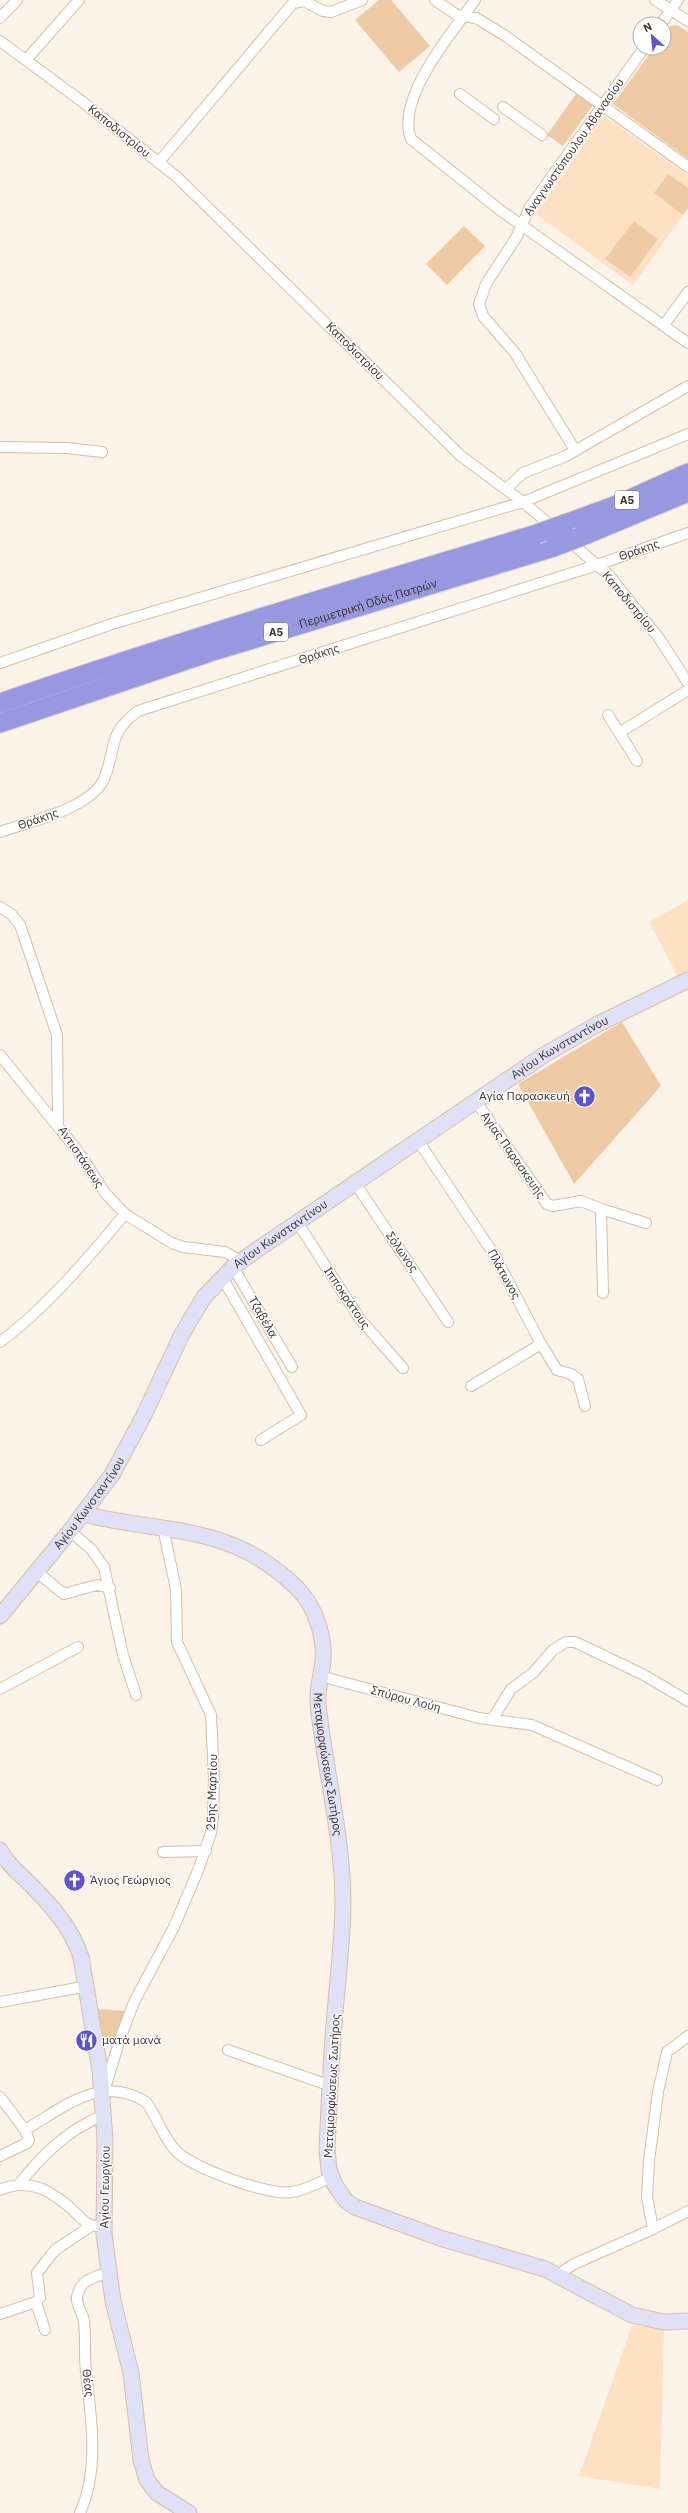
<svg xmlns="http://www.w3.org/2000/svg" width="688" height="2513" viewBox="0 0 688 2513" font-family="'IBM Plex Sans',sans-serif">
  <rect width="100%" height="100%" fill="#fbf2e8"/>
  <!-- built -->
  <path fill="#fee1c2" d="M604 116 688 176V208L633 285 536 214Z
    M688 900V976L680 980 649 922Z
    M632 2326 664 2328 660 2489 579 2476Z"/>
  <!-- green -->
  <path fill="#eecaa4" d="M379 0H391L430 46 399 72 355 20Z
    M677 25 688 32V159L613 104 654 48H664V34L670 26Z
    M576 94 593 105 563 146 547 135Z
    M668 174 688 188V208L683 215 654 193Z
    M634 221 658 239 630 277 605 259Z
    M464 226 485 246 447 285 426 264Z
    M622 1022 661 1086 574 1184 518 1084Z
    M96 2009 127 2011 116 2045 101 2042Z"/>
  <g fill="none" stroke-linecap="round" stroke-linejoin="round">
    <defs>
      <path id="street" d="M435 0 457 15 476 18 504 35 688 167
        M475 0C453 32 395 98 411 139L500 210 688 343
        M655 0 688 21
        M0 18 17 0
        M661 24 678 0
        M0 41 84 103 177 177 461 456 523 502 609 575 659 638 688 683
        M26 60 79 0
        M460 94 494 119
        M503 107 542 135
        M159 162 293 3 304 1 323 11 331 12 362 0
        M664 325 688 292
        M0 447 67 448 102 452
        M575 450 515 353 483 316 479 304 486 284 516 238 530 207 644 48
        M506 489 523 473 566 456 688 386
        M0 663 112 624 523 502 688 434
        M608 715 637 761
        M619 733 688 690
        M0 832C29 822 90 809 104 779 117 747 107 734 138 711L597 565 688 533
        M0 907 11 914 20 925 57 1035 58 1126
        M0 1055 77 1150 106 1194 125 1214 172 1243 183 1247 225 1252 241 1261
        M475 1100 547 1204 553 1206 581 1201 601 1209 603 1293
        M417 1139 495 1256 541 1344 471 1386
        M355 1183 448 1322
        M601 1209 646 1223
        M297 1222 360 1319 403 1368
        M233 1267 292 1367
        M222 1277 301 1415 261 1440
        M0 1342C45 1309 89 1257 125 1214
        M541 1344 557 1370 571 1374 578 1379 585 1406
        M70 1531 91 1549 104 1567 123 1655 136 1695
        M37 1572 64 1594 97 1585 110 1588
        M320 1676 479 1718 532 1725 657 1780
        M0 1689 78 1647
        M492 1720 511 1689 533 1673 553 1650 566 1642H575L644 1675 688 1701
        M163 1852 206 1851
        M0 2002 88 1986
        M228 2050 331 2086
        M102 2090 106 2085 120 2039 134 2002 174 1927 199 1868 211 1833 213 1817 214 1779 211 1715 177 1642 176 1589 163 1528
        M0 2097 25 2130
        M0 2156 27 2143 29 2140 25 2130C64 2107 101 2074 146 2102 158 2118 162 2136 176 2151 193 2168 268 2196 292 2192 306 2190 319 2183 331 2177
        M19 2184C44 2153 67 2131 103 2115
        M0 2190C31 2176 55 2193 77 2214 83 2220 88 2226 97 2226
        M653 2229 647 2197 649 2161 658 2092 667 2052 688 2036
        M558 2275 572 2265 653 2229 688 2211
        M0 2314 36 2302
        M45 2330 36 2302 40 2298 37 2273 55 2250 91 2226
        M80 2513C100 2469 91 2418 86 2371 84 2355 86 2339 84 2322 83 2312 74 2304 78 2293 82 2279 96 2277 109 2272"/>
      <g id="secondary">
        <path id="s1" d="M83 1514C164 1534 231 1523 296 1587 316 1606 327 1641 322 1668 320 1681 317 1691 318 1704 325 1770 342 1833 343 1900 343 1937 338 1975 335 2013 331 2058 329 2104 327 2149L329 2170 335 2185 346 2201 355 2207 440 2238 545 2269 632 2315 664 2322 688 2321"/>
        <path id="s2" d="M0 1616 70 1531 113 1473 144 1415 182 1334 204 1297 233 1267 258 1249 544 1055 596 1025 688 980"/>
        <path d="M0 1850C6 1862 16 1871 26 1880 49 1903 71 1926 81 1957L100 2070 105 2140 104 2234 113 2301 131 2373 141 2460 147 2480 157 2493 189 2513"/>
      </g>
      <g id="highway">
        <path d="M565 524 617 505 688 473"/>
        <path d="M580 537 688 492"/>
        <path d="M0 703C177 642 357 588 537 534"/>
        <path id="s3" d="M0 723 210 652 554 547"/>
      </g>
    </defs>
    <!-- street casing -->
    <use href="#street" stroke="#d6bfa7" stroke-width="12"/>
    <!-- secondary casing -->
    <use href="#secondary" stroke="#d6bfa7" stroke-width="17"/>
    <!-- highway casing -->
    <use href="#highway" stroke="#d5d3d0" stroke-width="21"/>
    <!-- street -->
    <use href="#street" stroke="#fff" stroke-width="10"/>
    <!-- secondary -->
    <use href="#secondary" stroke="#e0e0f6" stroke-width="15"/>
    <!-- highway -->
    <use href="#highway" stroke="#9798e0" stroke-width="19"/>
    <defs>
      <path id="highway-bridge" d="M537 534 565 524
        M554 547 580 537"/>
    </defs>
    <!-- highway-bridge casing -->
    <use href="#highway-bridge" stroke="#d5d3d0" stroke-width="21" stroke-linecap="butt"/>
    <!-- highway-bridge -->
    <use href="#highway-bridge" stroke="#9798e0" stroke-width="19"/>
  </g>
  <!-- icons -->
  <defs>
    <symbol id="church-disc" viewBox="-11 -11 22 22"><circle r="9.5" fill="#5e53cb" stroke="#fff"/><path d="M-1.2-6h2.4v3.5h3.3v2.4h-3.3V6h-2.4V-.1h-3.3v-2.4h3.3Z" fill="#fff"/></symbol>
    <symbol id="restaurant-disc" viewBox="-11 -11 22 22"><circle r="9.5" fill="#5e53cb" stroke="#fff"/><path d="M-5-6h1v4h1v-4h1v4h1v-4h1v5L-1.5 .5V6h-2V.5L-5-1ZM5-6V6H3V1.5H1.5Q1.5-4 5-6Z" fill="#fff"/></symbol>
  </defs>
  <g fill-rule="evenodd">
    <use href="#church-disc" x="572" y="1084" width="25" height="25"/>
    <use href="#church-disc" x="62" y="1868" width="25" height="25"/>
    <use href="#restaurant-disc" x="74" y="2028" width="25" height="25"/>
  </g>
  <g text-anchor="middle" stroke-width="3" stroke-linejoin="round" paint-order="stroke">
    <!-- shield labels -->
    <g fill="#fff" stroke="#78726b" stroke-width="1">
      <rect x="615" y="491" width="24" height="18" rx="3"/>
      <rect x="264" y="623" width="24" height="18" rx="3"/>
    </g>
    <g font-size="11" font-weight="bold" fill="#3e352b">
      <text x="627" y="504">Α5</text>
      <text x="276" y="636">Α5</text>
    </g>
    <!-- street labels -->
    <g font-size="12" fill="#3e352b" stroke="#fff">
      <text transform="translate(119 131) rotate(39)" y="4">Καποδιστρίου</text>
      <text transform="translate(574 147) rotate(-55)" y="4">Αναγνωστόπουλου Αθανασίου</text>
      <text transform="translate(355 351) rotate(45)" y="4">Καποδιστρίου</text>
      <text transform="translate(639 550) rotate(-19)" y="4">Θράκης</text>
      <text transform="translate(629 602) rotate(50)" y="4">Καποδιστρίου</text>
      <text dy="4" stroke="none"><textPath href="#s3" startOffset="387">Περιμετρική Οδός Πατρών</textPath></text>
      <text transform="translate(319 654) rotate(-18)" y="4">Θράκης</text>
      <text transform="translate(38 819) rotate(-19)" y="4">Θράκης</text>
      <text dy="4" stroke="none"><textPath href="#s2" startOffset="816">Αγίου Κωνσταντίνου</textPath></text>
      <text transform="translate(513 1155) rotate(55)" y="4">Αγίας Παρασκευής</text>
      <text transform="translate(81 1157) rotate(56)" y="4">Αντιστάσεως</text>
      <text dy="4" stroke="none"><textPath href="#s2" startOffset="480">Αγίου Κωνσταντίνου</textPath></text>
      <text transform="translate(402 1252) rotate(55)" y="4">Σόλωνος</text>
      <text transform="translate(504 1274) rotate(61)" y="4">Πλάτωνος</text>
      <text transform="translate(347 1298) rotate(56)" y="4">Ιπποκράτους</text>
      <text transform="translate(263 1317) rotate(60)" y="4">Τζαβέλα</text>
      <text dy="4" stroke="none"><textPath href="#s2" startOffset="144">Αγίου Κωνσταντίνου</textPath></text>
      <text transform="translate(406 1699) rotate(15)" y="4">Σπύρου Λούη</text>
      <text dy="4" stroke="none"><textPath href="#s1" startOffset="415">Μεταμορφώσεως Σωτήρος</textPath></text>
      <text transform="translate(212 1792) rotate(-88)" y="4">25ης Μαρτίου</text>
      <text transform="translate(332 2086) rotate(-87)" y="4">Μεταμορφώσεως Σωτήρος</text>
      <text transform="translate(105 2187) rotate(-89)" y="4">Αγίου Γεωργίου</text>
      <text transform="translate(88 2383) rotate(83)" y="4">Θέας</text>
    </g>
    <!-- poi labels -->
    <g font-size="12" fill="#3e352b" stroke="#fff" text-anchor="start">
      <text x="570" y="1100" text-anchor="end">Αγία Παρασκευή</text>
      <text x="90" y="1884">Άγιος Γεώργιος</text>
      <text x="102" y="2044">ματά μανά</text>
    </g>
  </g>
  <!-- north arrow -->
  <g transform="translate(652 36) rotate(333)"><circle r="19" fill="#ffffff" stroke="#b2aeaa"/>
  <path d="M0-3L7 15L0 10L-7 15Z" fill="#5e53cb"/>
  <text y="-6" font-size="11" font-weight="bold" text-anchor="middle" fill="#3e352b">N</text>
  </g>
</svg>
